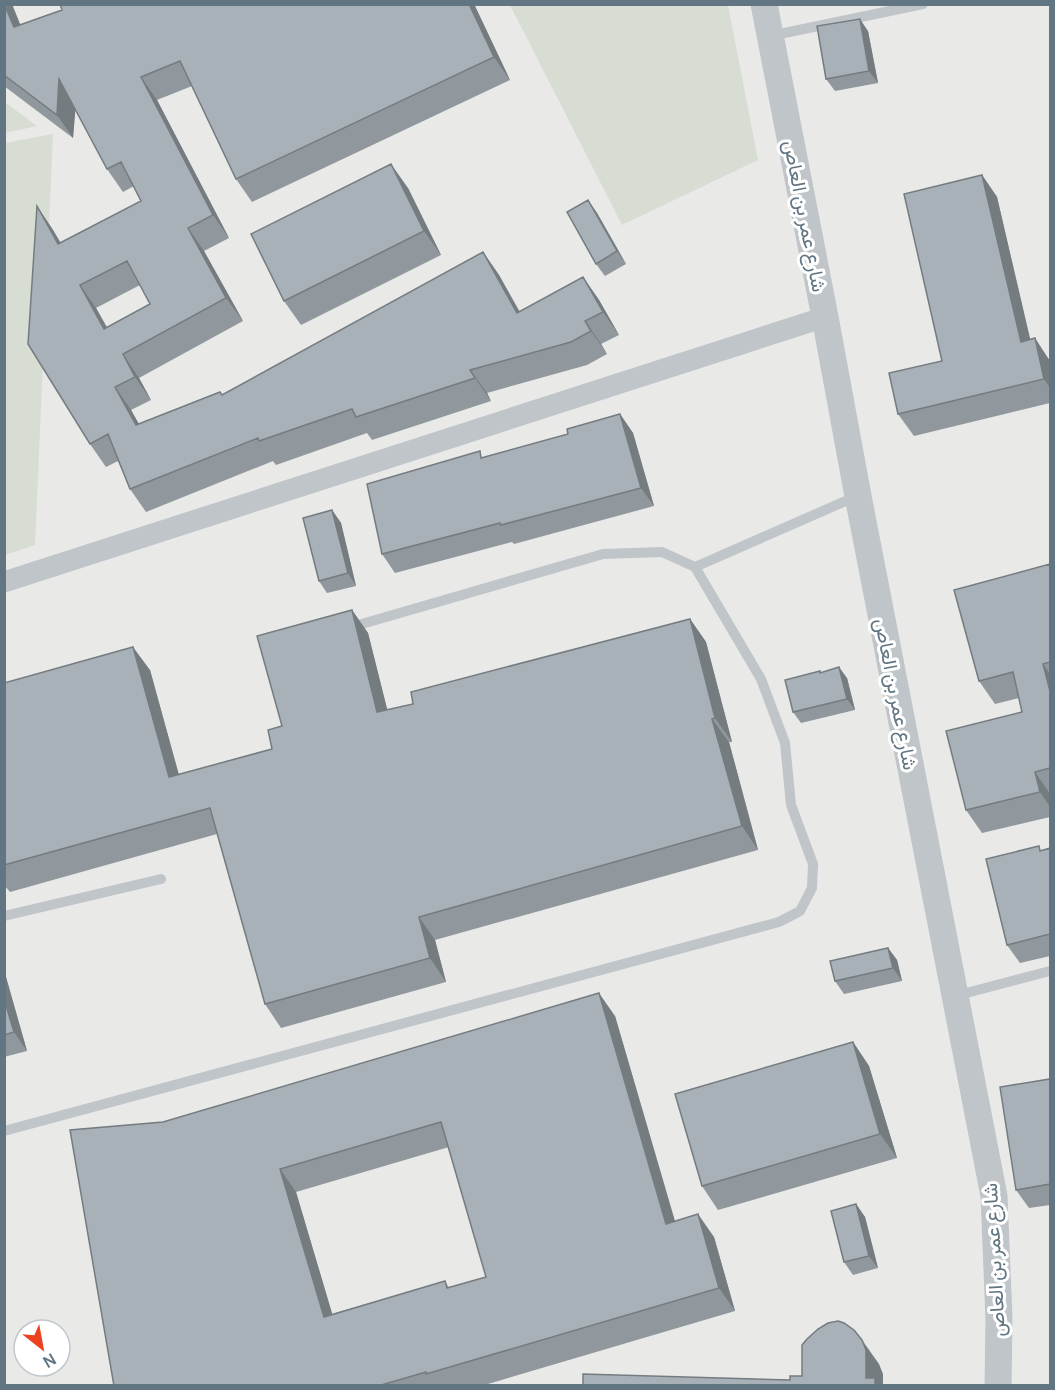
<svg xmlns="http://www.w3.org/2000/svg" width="1055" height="1390" viewBox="0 0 1055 1390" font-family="Manrope,Vazirmatn,sans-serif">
  <rect width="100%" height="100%" fill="#f8f8f5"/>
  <!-- built -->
  <path fill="#e9e9e8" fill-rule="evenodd" d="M5 5H1050V1385L5 1386ZM24 1330H60V1366H24Z"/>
  <!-- green -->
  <path fill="#d8ddd4" d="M510 5H728L758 160 622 225Z
    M4 102H5L37 126 5 133Z
    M53 134 35 545 5 555V143Z"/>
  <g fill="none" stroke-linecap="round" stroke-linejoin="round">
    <!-- service -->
    <path stroke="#c0c5c9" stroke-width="10" d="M770 36 923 4
      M695 567 857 496
      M4 916 161 879
      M955 996 1050 971
      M4 1131 779 922 800 911 812 888 813 864 791 805 785 743 761 679 695 567 662 552 603 554 348 628"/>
    <!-- minor -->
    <path stroke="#c0c5c9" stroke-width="21" d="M4 582 825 317"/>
    <!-- tertiary -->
    <path stroke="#c0c5c9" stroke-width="27" d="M764 4 825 317 858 496 994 1196 999 1319 998 1386"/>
  </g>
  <!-- wall -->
  <path fill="#90989d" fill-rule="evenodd" d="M4 4 20 25 474 4 510 80 252 202 236 179 192 86 157 100 229 238 204 251 243 321 139 378 151 400 131 410 139 424 223 395 483 252 499 275 520 312 583 277 599 300 619 335 601 344 607 354 587 365 487 393 491 401 372 440 367 433 276 465 273 461 146 512 130 489 118 461 106 467 90 444 37 206 53 230 61 243 141 201 134 186 123 192 107 169 75 109 73 138 4 86ZM140 285 150 304 107 327 96 308Z
    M868 31 878 83 835 91 826 79Z
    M982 175 997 197 1030 340 1050 361V403L914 436 898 414 942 361Z
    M408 188 441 255 301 325 284 301Z
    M588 200 597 213 626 264 605 276 596 264Z
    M620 414 633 433 654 506 514 544 512 542 395 573 382 554 484 457 568 434Z
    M332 510 341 523 356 586 327 593 319 581Z
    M1050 564V817L982 833 966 810 1022 712 1019 698 995 704 979 681Z
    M352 610 368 633 387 710 413 704 690 619 706 642 732 742H729L758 850 435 940 446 982 281 1028 265 1004 217 834 10 892 4 885V683L150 670 179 775 272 749 282 726Z
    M821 672 847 678 855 710 801 723 793 712Z
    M1050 848V956L1020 963 1007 945 1042 850Z
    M888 948 897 960 902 981 844 994 835 981Z
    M4 970 27 1051 4 1057Z
    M615 1016 675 1221 714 1237 735 1311 481 1386H114L163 1122ZM449 1147 486 1277 449 1288 445 1281 332 1314 296 1192Z
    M853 1042 869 1066 897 1158 718 1210 702 1186Z
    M1050 1080V1205L1029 1208 1016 1190Z
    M856 1204 865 1217 878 1268 853 1275 844 1262Z"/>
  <!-- shaded-wall -->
  <path fill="#757c80" d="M5 4H12L31 51 14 27Z
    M469 4H474L510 80 494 57Z
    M860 19 868 31 878 83 869 71Z
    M141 77 157 100 229 238 213 215Z
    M59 79 76 103 73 138 57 115Z
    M391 164 408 188 441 255 424 231Z
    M982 175 997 197 1036 364 1021 342Z
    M588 200 597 213 626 264 617 251Z
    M37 206 53 230 74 268 58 244Z
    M188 228 204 251 243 321 226 298Z
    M483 252 499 275 533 337 517 313Z
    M583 277 599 300 619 335 603 312Z
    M80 285 96 308 120 352 104 329Z
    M585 321 601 344 607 354 591 331Z
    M1035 338 1050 361V388L1044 379Z
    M123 354 139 378 151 400 135 377Z
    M470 370 487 393 491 401 475 378Z
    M115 387 131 410 152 448 136 425Z
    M620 414 633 433 654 506 641 488Z
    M332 510 341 523 356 586 348 573Z
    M352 610 368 633 394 736 377 712Z
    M690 619 706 642 732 742 715 718Z
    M133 647 150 670 186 801 169 777Z
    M1043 664 1050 674V691Z
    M839 667 847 678 855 710 847 699Z
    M712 719 729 742 758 850 742 826Z
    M1035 772 1050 794V807L1040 792Z
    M419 917 435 940 446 982 430 958Z
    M888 948 897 960 902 981 893 968Z
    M4 970 27 1051 14 1032 4 999Z
    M599 993 615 1016 682 1246 666 1224Z
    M853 1042 869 1066 897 1158 880 1134Z
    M280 1169 296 1192 340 1340 324 1317Z
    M856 1204 865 1217 878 1268 869 1256Z
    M698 1214 714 1237 735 1311 719 1288Z
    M862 1340 879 1364 883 1374V1386H871L866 1378Z"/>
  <!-- building -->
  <path fill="#a7b1b7" stroke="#757c80" stroke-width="1.5" fill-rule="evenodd" d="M4 4 14 27 62 10 60 4H469L494 57 236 179 180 61 141 77 213 215 188 228 226 298 123 354 135 377 115 387 136 425 220 392 222 395 483 252 517 313 583 277 603 312 585 321 591 331 571 342 470 370 475 378 356 417 352 409 259 441 258 438 130 489 108 434 90 444 28 344 37 206 58 244 141 201 121 162 107 169 59 79 57 115 4 75ZM127 261 150 304 104 329 80 285Z
    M860 19 869 71 826 79 817 26Z
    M391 164 424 231 284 301 251 234Z
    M982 175 1021 342 1035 338 1044 379 898 414 889 373 942 361 904 194Z
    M588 200 617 251 596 264 567 212Z
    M620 414 641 488 501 525 500 523 382 554 367 484 480 451 481 458 568 434 567 429Z
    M332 510 348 573 319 581 303 518Z
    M1050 564V662L1043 664 1050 691V768L1035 772 1040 792 966 810 946 731 1022 712 1013 672 979 681 954 590Z
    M352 610 377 712 413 704 411 692 690 619 715 718 712 719 742 826 419 917 430 958 265 1004 210 808 4 865V683L133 647 169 777 272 749 268 730 282 726 257 636Z
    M839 667 847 699 793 712 785 680 820 671V673Z
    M1039 846 1040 851 1050 848V934L1007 945 986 859Z
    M888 948 893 968 835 981 830 961Z
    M599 993 666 1224 698 1214 719 1288 426 1374V1372L378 1386H114L70 1130 163 1122ZM441 1122 486 1277 447 1288 445 1281 324 1317 280 1169Z
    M4 999 14 1032 4 1035Z
    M853 1042 880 1134 702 1186 675 1094Z
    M1050 1079V1184L1016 1190 1000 1087Z
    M856 1204 869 1256 844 1262 831 1211Z
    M838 1321 844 1323 854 1330 862 1340 866 1350V1378H875V1386H583V1374L790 1380V1376H802V1345L807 1339 818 1329 828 1323Z"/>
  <g text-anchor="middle" stroke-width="6" stroke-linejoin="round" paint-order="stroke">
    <!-- street labels -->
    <g font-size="20" fill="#617582" stroke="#fff">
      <text transform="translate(805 216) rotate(79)" y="7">شارع عمر بن العاص</text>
      <text transform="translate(896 694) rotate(79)" y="7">شارع عمر بن العاص</text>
      <text transform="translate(994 1260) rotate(-93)" y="7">شارع عمر بن العاص</text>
    </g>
  </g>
  <!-- border -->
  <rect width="1055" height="1390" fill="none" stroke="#617582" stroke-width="12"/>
  <!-- north arrow -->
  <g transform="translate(42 1348) rotate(149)"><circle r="28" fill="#ffffff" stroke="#c0c8cd" stroke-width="1.5"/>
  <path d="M0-4.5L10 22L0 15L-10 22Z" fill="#ed4220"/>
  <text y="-9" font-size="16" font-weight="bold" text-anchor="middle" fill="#617582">N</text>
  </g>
</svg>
